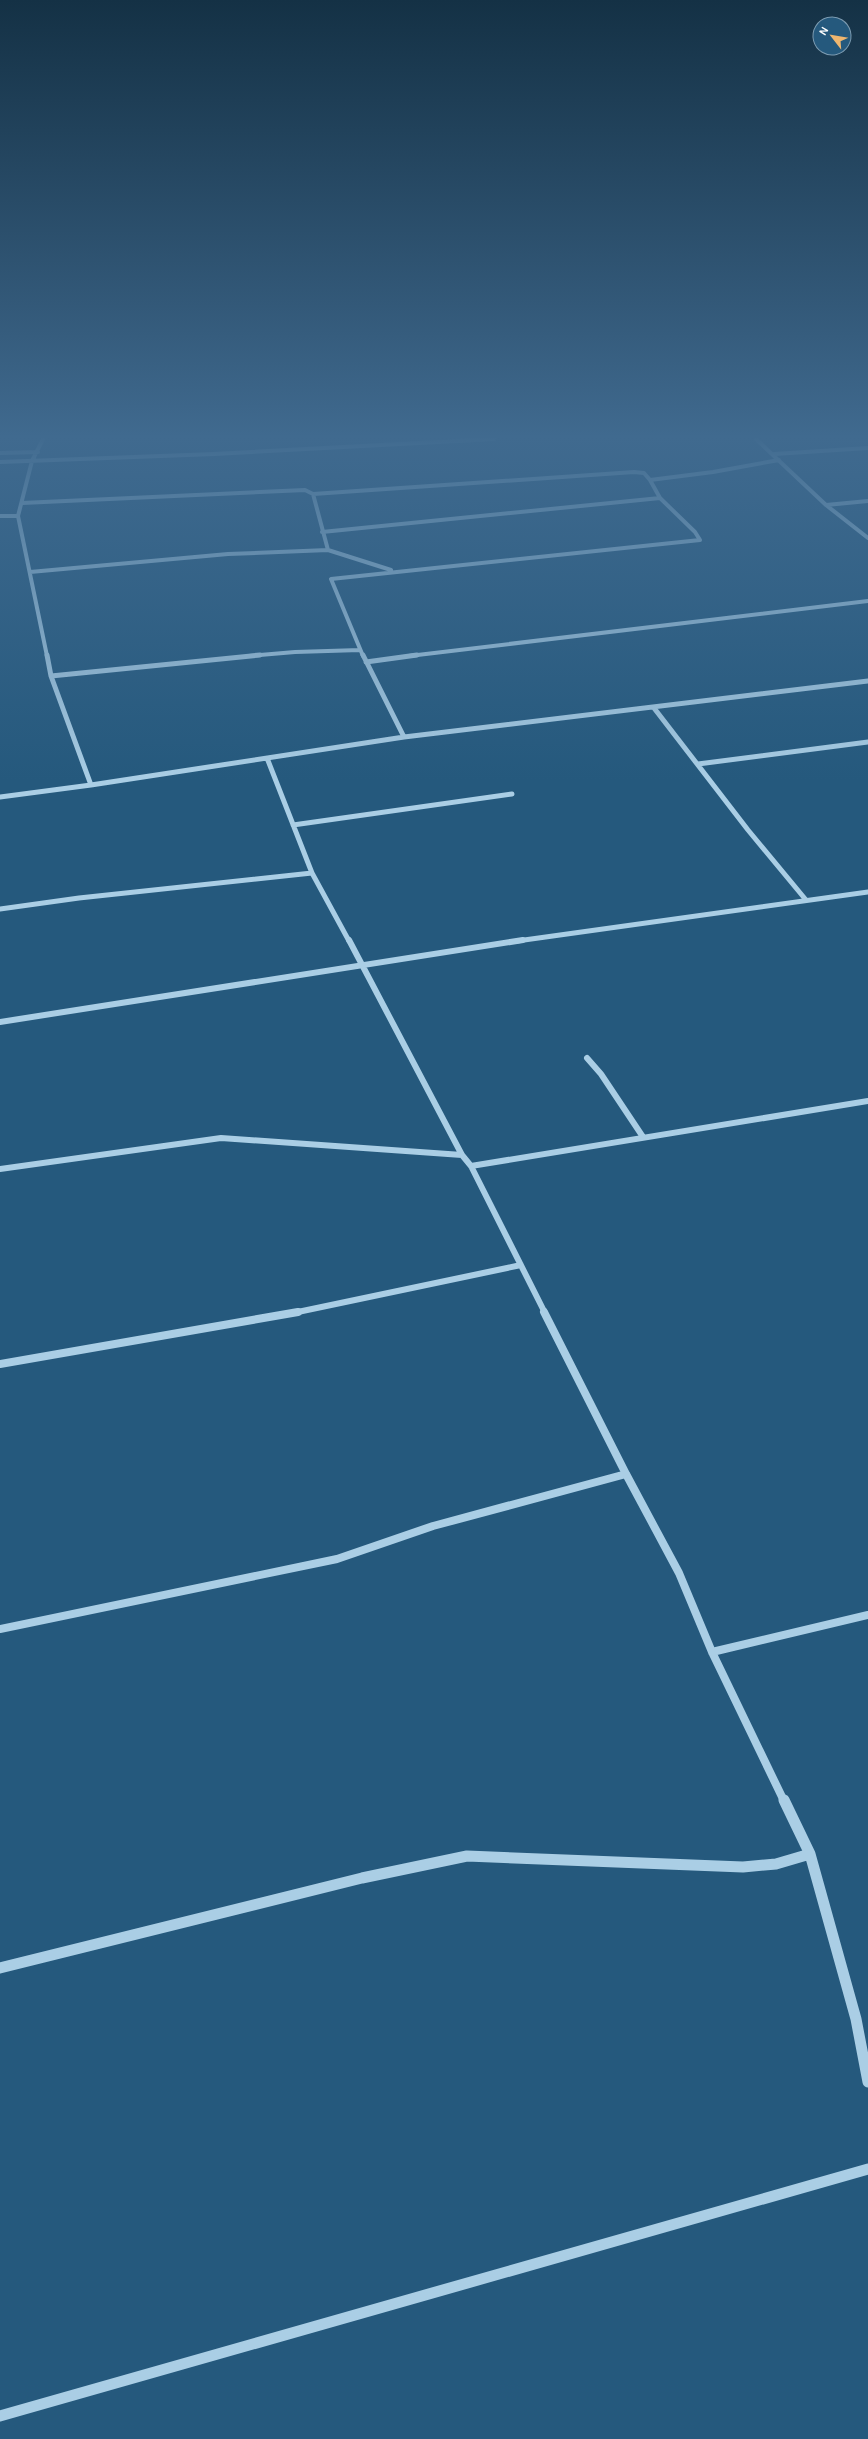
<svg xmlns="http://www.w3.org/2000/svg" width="868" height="2439" viewBox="0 0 868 2439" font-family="Karla,sans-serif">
  <rect width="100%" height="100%" fill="#25597d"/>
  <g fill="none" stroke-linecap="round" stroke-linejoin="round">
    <!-- minor-far4 -->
    <path stroke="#aacee5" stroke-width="4" d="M43 439 32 461 18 516 47 656
      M756 439 826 505 868 538
      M0 453 38 452
      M774 454 868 448
      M0 462 214 454 494 439
      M22 503 305 490 313 494 634 472 644 473 650 480
      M826 505 868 501
      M0 516H18
      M322 532 660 498
      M328 550 391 570
      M30 572 228 554 328 550 313 494
      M249 656 295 652 360 650
      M363 656 331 579 700 540 695 532 660 498 650 480 713 472 779 460
      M409 656 868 601"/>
    <!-- minor-far3 -->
    <path stroke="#aacee5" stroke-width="5" d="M47 655 51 676 91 785 404 737 868 681
      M363 655 404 737
      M366 662 417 655
      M51 676 260 655
      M654 708 748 830 806 900
      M267 758 312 873 349 941
      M698 764 868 742
      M0 797 91 785
      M293 825 512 794
      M0 909 79 898 312 873
      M517 941 868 892"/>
    <!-- minor-far2 -->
    <path stroke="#aacee5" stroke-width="6" d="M349 940 462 1155 471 1166 545 1313
      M0 1022 523 940
      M587 1058 601 1074 643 1137
      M471 1166 868 1101
      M0 1169 221 1138 462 1155
      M293 1313 521 1265"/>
    <!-- minor-far1 -->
    <path stroke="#aacee5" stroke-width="8" d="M544 1312 626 1474 679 1573 712 1652 784 1801
      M0 1364 298 1312
      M0 1629 337 1559 433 1526 626 1474
      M712 1652 868 1615"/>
    <!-- minor -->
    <path stroke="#aacee5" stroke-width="11" d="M784 1800 810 1854 856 2019 868 2082
      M0 1968 362 1878 467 1856 743 1867 776 1864 810 1854
      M0 2416 868 2169"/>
  </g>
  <!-- sky -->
  <linearGradient id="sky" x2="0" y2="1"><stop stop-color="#143145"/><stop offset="0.56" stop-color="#406a8f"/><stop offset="1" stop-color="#406a8f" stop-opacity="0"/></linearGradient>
  <rect width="868" height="780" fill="url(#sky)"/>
  <!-- north arrow -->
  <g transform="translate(832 36) rotate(301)"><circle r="19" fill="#25597d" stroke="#7c9bb1"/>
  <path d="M0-3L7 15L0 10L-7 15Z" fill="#eeb66f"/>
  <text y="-6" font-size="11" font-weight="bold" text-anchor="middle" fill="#ffffff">N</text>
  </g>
</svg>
